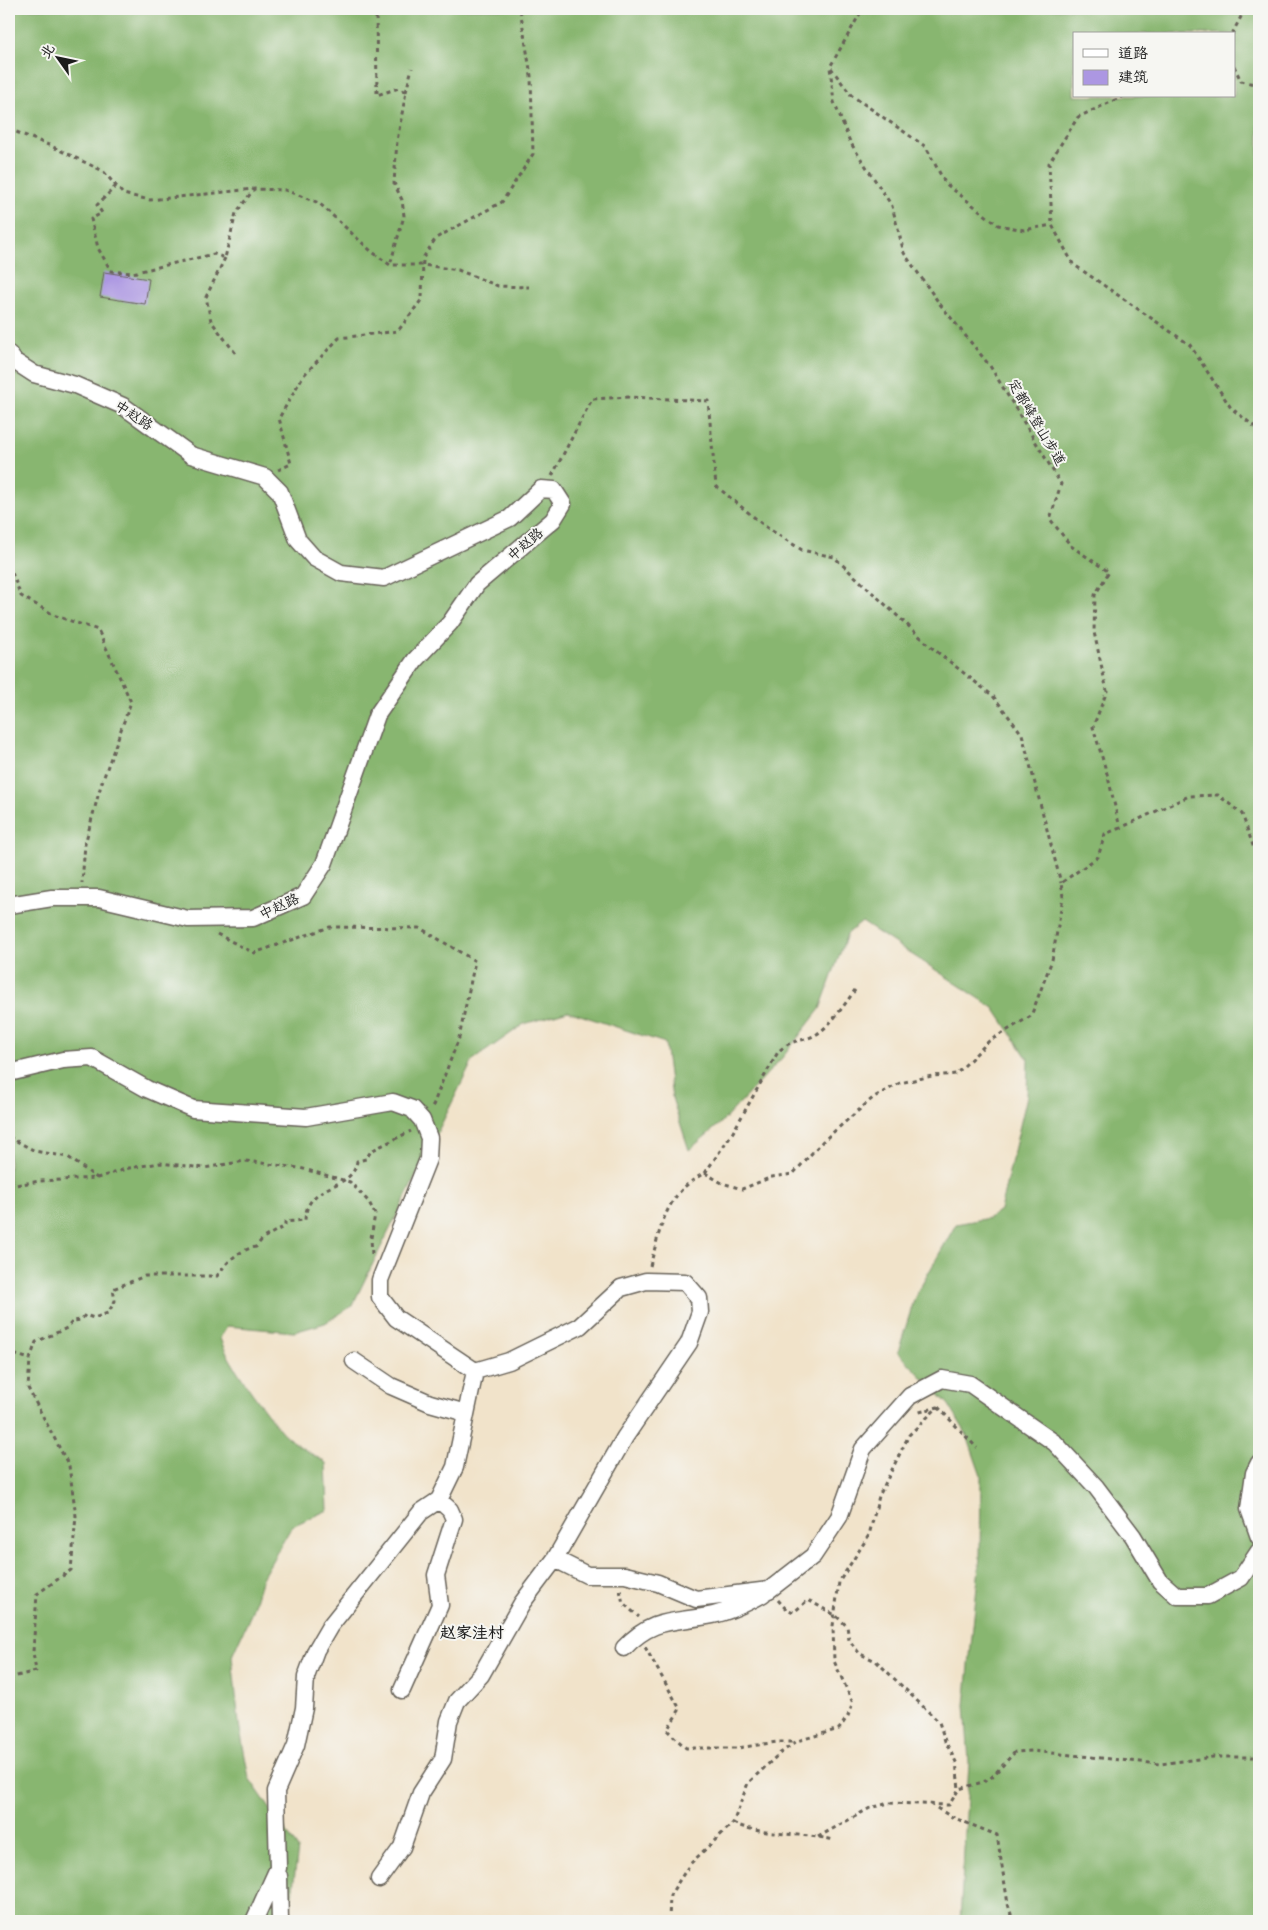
<svg xmlns="http://www.w3.org/2000/svg" width="1268" height="1930" viewBox="0 0 1268 1930" font-family="Mali,'LXGW WenKai TC',sans-serif">
  <rect width="100%" height="100%" fill="#f6f6f2"/>
  <filter id="ink" filterUnits="userSpaceOnUse"><feTurbulence type="fractalNoise" baseFrequency=".02" numOctaves="2"/><feDisplacementMap in="SourceGraphic" scale="10" xChannelSelector="R" yChannelSelector="G"/><feConvolveMatrix kernelMatrix="1 2 1 2 8 2 1 2 1" color-interpolation-filters="sRGB"/></filter>
  <filter id="wash" filterUnits="userSpaceOnUse"><feTurbulence type="fractalNoise" baseFrequency=".0096" numOctaves="4" result="noise"/><feDisplacementMap in="SourceGraphic" scale="20" xChannelSelector="R" yChannelSelector="G"/><feGaussianBlur stdDeviation="1.12" result="paint"/><feColorMatrix in="noise" values="0 0 0 0 0 0 0 0 0 0 0 0 0 0 0 0 0 1.4 0 .05"/><feComposite in="paint" operator="in"/></filter>
  <g filter="url(#wash)">
    <rect width="100%" height="100%" fill="#f1e3ca"/>
    <!-- forest -->
    <path fill="#88b66f" stroke="#526946" fill-rule="evenodd" d="M9 9H1259V1921H960L969 1762 965 1705 980 1557 981 1476 966 1433 949 1405 898 1352 915 1297 956 1224 989 1218 1000 1210 1027 1096 1028 1059 994 1008 862 922 847 934 820 1009 782 1058 722 1122 689 1150 672 1098 665 1043 568 1011 524 1024 473 1060 352 1306 325 1323 294 1332 227 1326 220 1338C227 1361 266 1413 282 1432 294 1444 312 1454 326 1463L328 1510 292 1526 262 1578 251 1614 232 1656 239 1724 249 1778 298 1849 290 1911 292 1921H9ZM1074 34H1234V96H1074Z"/>
    <g id="blocks">
      <!-- building -->
      <path fill="#ac97e2" d="M104 272 149 279 145 304 100 297Z"/>
    </g>
  </g>
  <g filter="url(#ink)">
    <use href="#blocks" fill-opacity="0" stroke="#676259" stroke-width="1"/>
    <g fill="none" stroke-linecap="round" stroke-linejoin="round">
      <defs>
        <path id="minor" d="M9 354 14 361 34 374 75 385 123 406 191 455 265 477 280 492 298 540 314 558 341 573 384 578 510 518 541 489 554 490 563 504 553 520 477 584 450 623 415 660 377 715 324 864 303 896 253 918 188 919 99 898H52L9 905
          M9 1073 63 1060 92 1058 147 1089 193 1109 306 1117 393 1102 412 1109 422 1120 429 1138 428 1159 380 1280V1297L396 1318 475 1371 509 1361 580 1326 621 1288 646 1281 685 1282 699 1298 700 1312 689 1343 625 1437 555 1559 522 1603 481 1675 457 1701 449 1721 443 1759 421 1793 402 1847 379 1879
          M354 1361 391 1386 430 1403 466 1413
          M1259 1463 1254 1473 1249 1509 1259 1537
          M555 1559 587 1575H625L658 1583 696 1599 769 1590 813 1556 839 1517 863 1449 910 1396 942 1379 970 1384 1055 1443 1096 1487 1133 1536 1160 1581 1177 1596H1208L1241 1578 1259 1551
          M624 1648C653 1617 674 1623 713 1615 731 1611 747 1603 763 1594
          M402 1690 440 1605 436 1575 454 1519 450 1510 439 1500
          M279 1876 280 1921
          M254 1921 278 1868 276 1791 296 1745 304 1708 306 1677 316 1650 330 1626 421 1512 439 1500 455 1467 475 1371"/>
      </defs>
      <!-- minor casing -->
      <use href="#minor" stroke="#676259" stroke-width="19"/>
      <!-- path -->
      <path stroke="#676259" stroke-width="3" stroke-dasharray="4 4" stroke-linecap="butt" d="M376 9 377 95 399 88 406 92 397 141 394 183 402 200 404 216 390 265
        M867 9 862 10 830 67 834 102 850 142 892 206 904 253 939 303 990 366 1061 484 1050 519 1071 546 1109 572 1095 595 1094 632 1107 691 1093 727 1108 777 1120 828 1189 796 1218 795 1242 814 1259 863
        M1232 34 1245 9
        M1234 66 1241 81 1259 85
        M831 68 851 95 926 147 945 183 998 225 1024 230 1052 225
        M406 92 412 68
        M1124 96 1078 117 1049 163 1052 225 1073 264 1190 345 1231 408 1259 430
        M9 129 51 146 103 171 123 194 150 200 253 189
        M116 186 97 205 102 213 91 219 98 248 111 271 132 273 214 254 225 258 236 213 254 189 285 190 319 203 371 251 390 265H423L458 270 498 286 529 287
        M225 258 206 297 211 321 236 354
        M278 470 291 464 279 418 303 376 339 338 398 331 422 299 423 258 436 238 502 202 533 154 531 76 520 9
        M552 476 592 399 629 397 708 401 716 486 766 527 802 550 834 557 931 647 993 696 1022 734 1061 883
        M9 565 21 596 56 616 98 630 131 702 101 785 85 844 82 883
        M217 934 254 953 330 927 420 928 475 961 459 1038 432 1108
        M9 1137 35 1151 68 1157 97 1178
        M705 1173 733 1132 778 1052C793 1037 803 1043 817 1034 832 1024 844 1005 855 990
        M9 1186 40 1181 97 1178 129 1168 160 1163 204 1168 245 1161 300 1168 350 1182 369 1202 375 1214 371 1238 372 1255
        M650 1266C661 1227 665 1193 705 1173L722 1183 742 1189 772 1177 793 1174 822 1142 874 1097 900 1083 932 1076 956 1074 989 1041 1031 1016 1052 960 1063 897 1061 883 1098 857 1105 834 1120 828
        M9 1348 16 1355 30 1359 36 1342 67 1328 73 1321 81 1320 85 1315 94 1318 108 1313 115 1301 113 1289 145 1276H217C227 1262 238 1250 256 1247L263 1238 285 1226V1222L305 1220C307 1180 353 1192 357 1161L366 1159 371 1151 411 1131
        M938 1407 977 1448
        M620 1590 623 1603 639 1617
        M778 1600 786 1609 794 1612 808 1600 835 1615 847 1626 849 1640 860 1654 876 1661 939 1722 945 1741 956 1762 959 1789
        M645 1647 680 1709 667 1730 686 1748H738L777 1742H795
        M9 1678 36 1671 33 1652 37 1594 71 1570 76 1516 69 1466 28 1388 30 1359
        M930 1804 952 1817 997 1835 1008 1904 1013 1921
        M733 1823C763 1837 801 1832 834 1840
        M818 1837 870 1808 889 1803 949 1805 959 1789 989 1780 1015 1752 1032 1751 1160 1764 1213 1757H1259
        M9 1913 17 1921
        M669 1921 670 1895 690 1864 733 1823 748 1783 779 1754 797 1741 839 1729 848 1716 853 1703 834 1661 833 1626 839 1582 869 1535 879 1496 909 1435 938 1407 916 1413"/>
      <!-- minor -->
      <use href="#minor" stroke="#fff" stroke-width="16"/>
    </g>
  </g>
  <g text-anchor="middle" stroke-width="4" stroke-linejoin="round" paint-order="stroke">
    <!-- street labels -->
    <g font-size="14" fill="#1c1c1c" stroke="#f6f6f2">
      <text transform="translate(134 415) rotate(33)" y="5">中赵路</text>
      <text transform="translate(1037 422) rotate(59)" y="5">定都峰登山步道</text>
      <text transform="translate(525 544) rotate(-41)" y="5">中赵路</text>
      <text transform="translate(279 906) rotate(-25)" y="5">中赵路</text>
    </g>
    <!-- quarter labels -->
    <g font-size="16" font-weight="bold" fill="#1c1c1c" stroke="#f6f6f2">
      <text x="472" y="1638">赵家洼村</text>
    </g>
  </g>
  <!-- margin -->
  <rect width="1268" height="1930" fill="none" stroke="#f6f6f2" stroke-width="30"/>
  <!-- legend -->
  <rect x="1073" y="32" width="162" height="65" fill="#f6f6f2" stroke="#9f9f9c"/>
  <rect x="1083" y="49" width="25" height="8" fill="#ffffff" stroke="#9f9f9c"/>
  <text x="1118" y="58" font-size="15" fill="#1c1c1c">道路</text>
  <rect x="1083" y="70" width="25" height="15" fill="#ac97e2" stroke="#9f9f9c"/>
  <text x="1118" y="82" font-size="15" fill="#1c1c1c">建筑</text>
  <!-- north arrow -->
  <g transform="translate(58 58) rotate(303)" stroke="#f6f6f2" stroke-width="4" paint-order="stroke">
  <path d="M0-4L9 19L0 12L-9 19Z" fill="#1c1c1c"/>
  <text y="-8" font-size="14" font-weight="bold" text-anchor="middle" fill="#1c1c1c">北</text>
  </g>
</svg>
